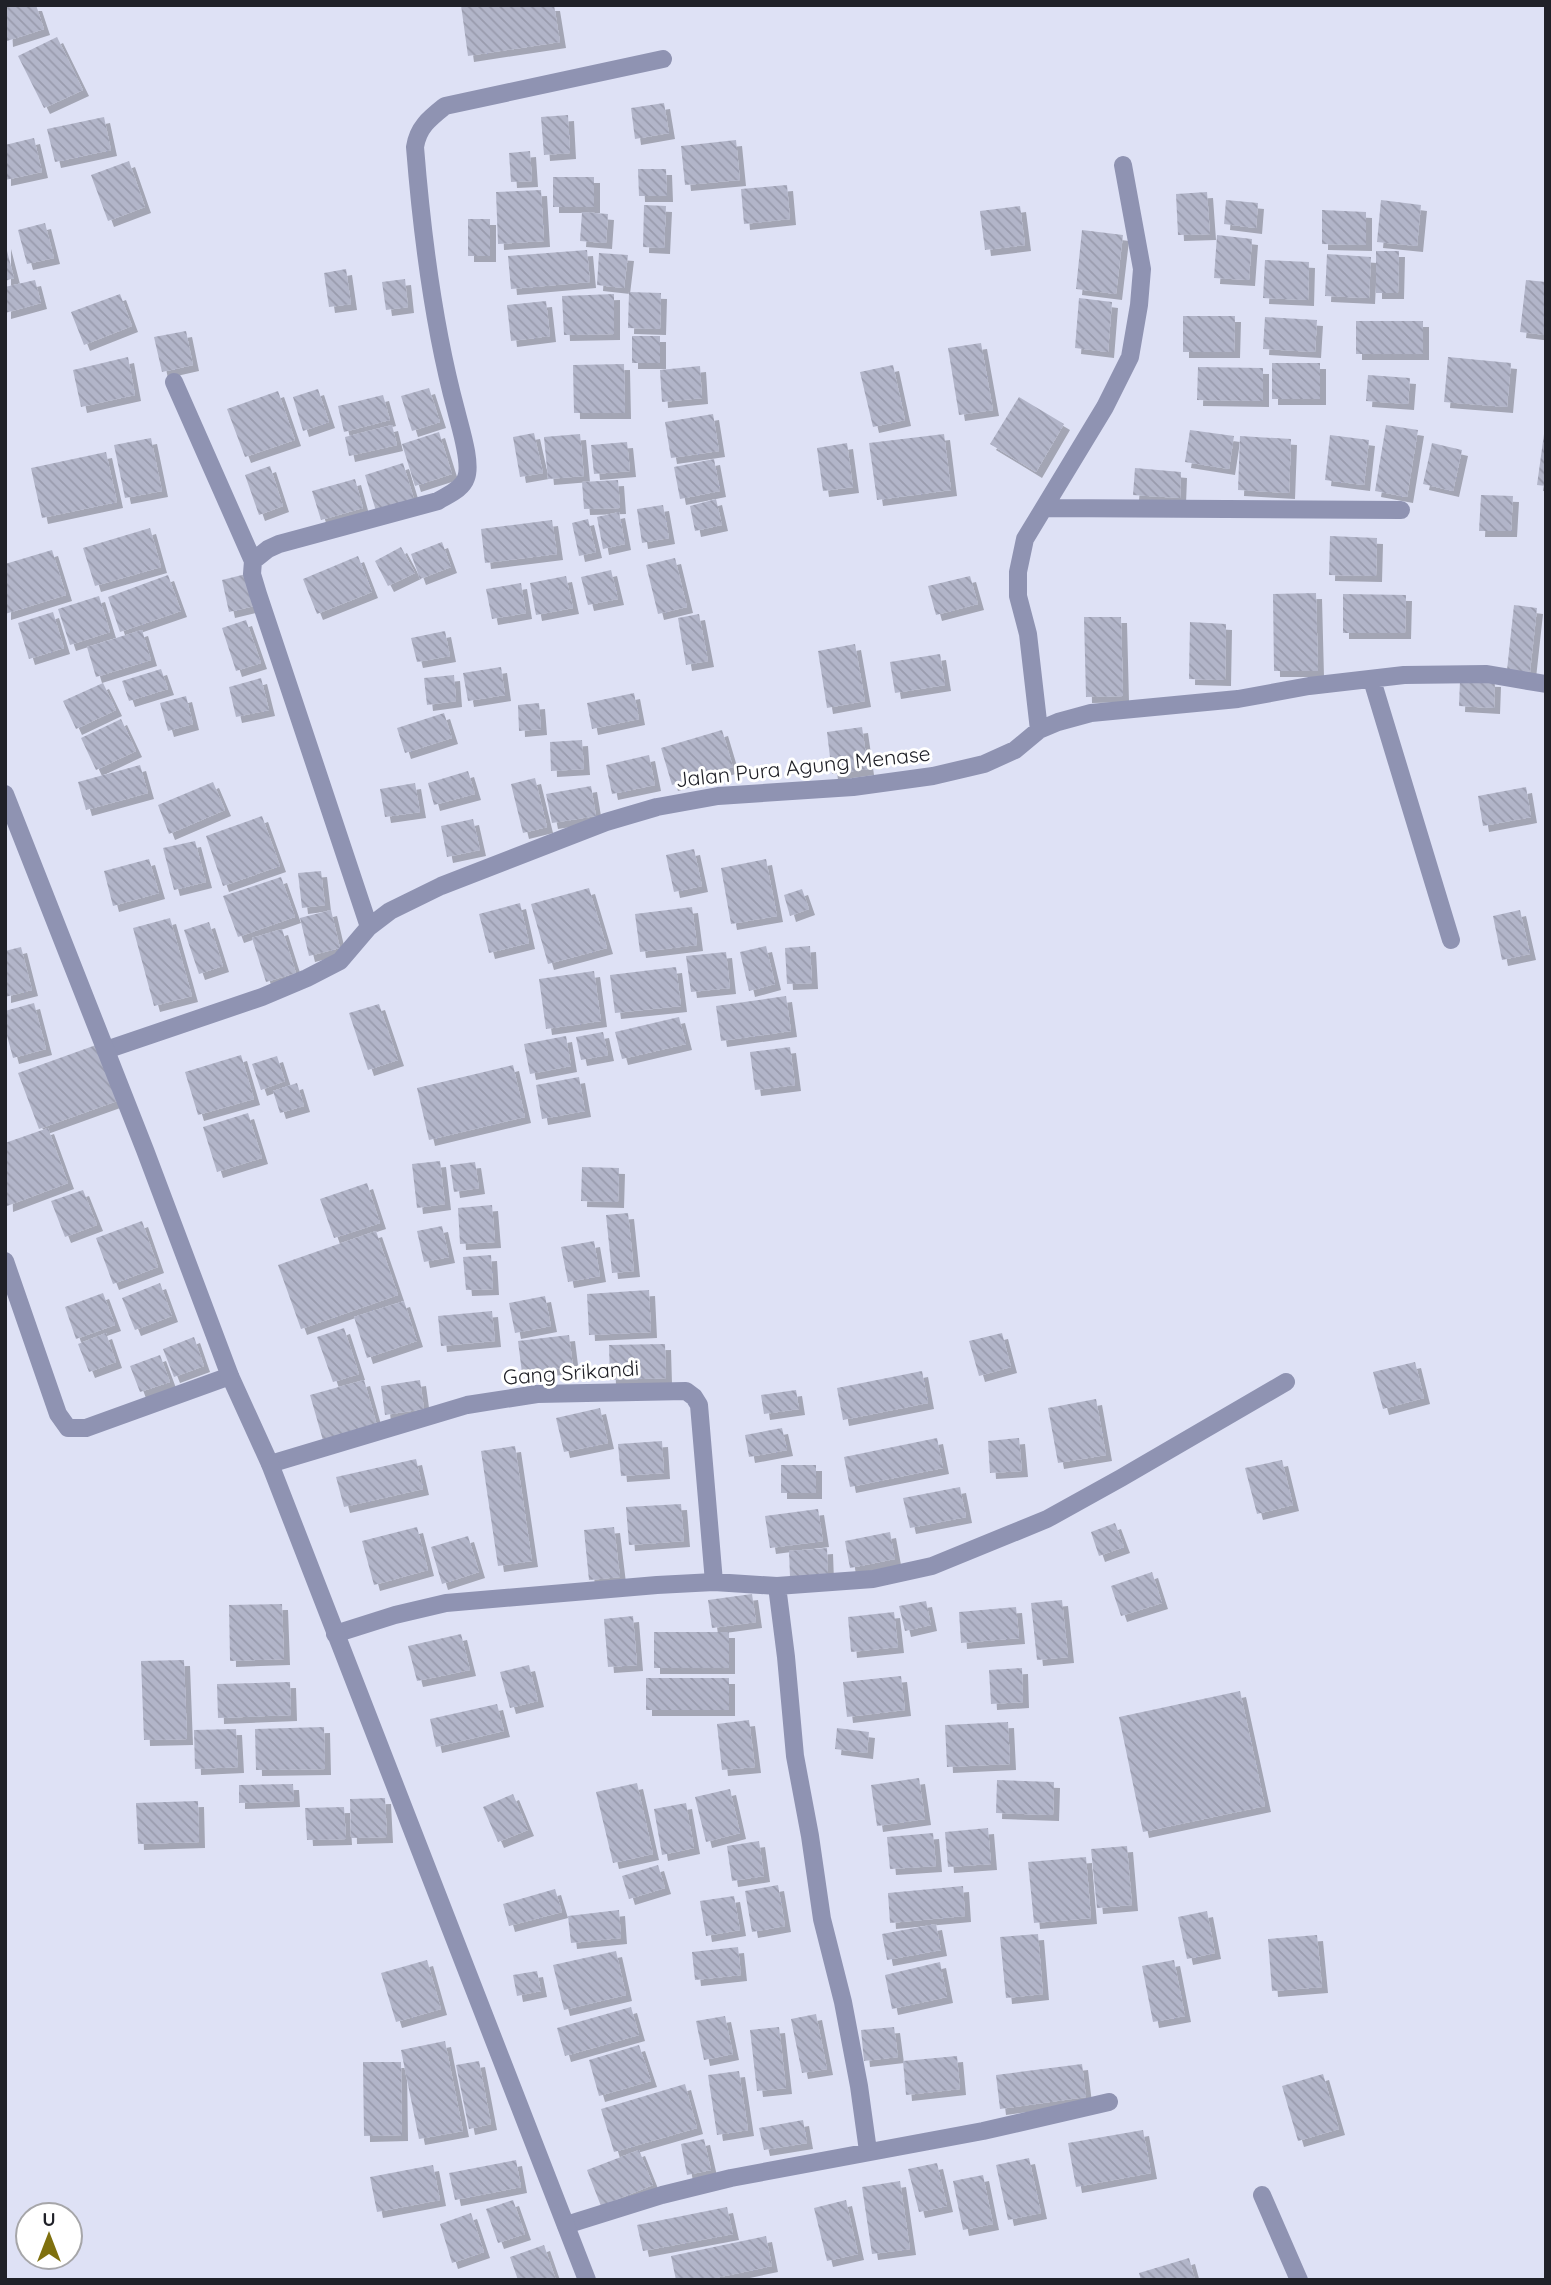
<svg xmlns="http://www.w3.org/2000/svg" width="1551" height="2285" viewBox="0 0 1551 2285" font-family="Quicksand,sans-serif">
  <defs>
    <pattern id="building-back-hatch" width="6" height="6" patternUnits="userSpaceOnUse" patternTransform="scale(1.75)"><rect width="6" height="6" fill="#b2b5c9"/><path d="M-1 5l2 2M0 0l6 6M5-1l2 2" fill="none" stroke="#999bad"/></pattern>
    <filter id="shadow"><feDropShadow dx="6" dy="6" stdDeviation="0" flood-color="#0004"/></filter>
  </defs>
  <rect width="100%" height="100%" fill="#dee1f5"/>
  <!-- building -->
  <path fill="url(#building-back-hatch)" filter="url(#shadow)" d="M5 5H36L44 29 7 41Z
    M461 5H554L560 42 468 56Z
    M57 37 83 90 44 108 18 56Z
    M664 103 669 133 635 139 631 108Z
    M568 115 570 153 544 155 541 117Z
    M104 117 111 150 55 162 47 129Z
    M34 138 42 172 5 180V145Z
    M736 140 740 180 685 185 681 146Z
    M530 151 532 181 511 182 509 153Z
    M129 161 145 207 108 221 91 175Z
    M638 169H666L667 196H639Z
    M553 177H594V207H553Z
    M787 185 790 219 744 224 741 189Z
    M541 190 544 241 498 244 496 192Z
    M1207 192 1210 234 1178 235 1176 194Z
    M1226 200 1258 203 1256 228 1224 224Z
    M1381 200 1421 205 1417 246 1377 242Z
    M644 205 666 206 664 248 643 247Z
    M1020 206 1025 245 985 250 980 211Z
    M1322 210 1366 212V245L1322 244Z
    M582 212 608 214 606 243 580 241Z
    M468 219H490V256H468Z
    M45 223 54 258 27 264 18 230Z
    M1082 230 1123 235 1116 294 1076 289Z
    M1217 235 1252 239 1249 280 1214 278Z
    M5 243 14 278 5 281Z
    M587 250 590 282 511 289 508 256Z
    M1376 251H1399L1398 293H1376Z
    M599 253 628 255 624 288 597 285Z
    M1327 254 1371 257 1369 298 1325 296Z
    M1265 260 1309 262 1308 300 1263 298Z
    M346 269 351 304 329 307 324 273Z
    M405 279 408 307 386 310 382 282Z
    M35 280 41 303 5 313V287Z
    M1526 280 1546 282V335L1520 332Z
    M629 292 661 293 660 329 628 328Z
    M120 294 132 326 84 345 71 312Z
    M614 294V334L564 335 562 296Z
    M1079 298 1112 302 1108 352 1075 348Z
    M546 301 550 336 511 341 507 305Z
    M1183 316H1235L1234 352H1183Z
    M1265 317 1317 320 1315 352 1263 349Z
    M1356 321H1423V354H1356Z
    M186 331 193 365 162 372 154 337Z
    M632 336H660V363H632Z
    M981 343 993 410 959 415 948 348Z
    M128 357 135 395 81 407 73 370Z
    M1448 357 1511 363 1507 407 1444 402Z
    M1272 363H1320V399H1272Z
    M624 364 625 413H574L573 365Z
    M893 365 905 420 873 427 860 372Z
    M700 366 702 398 662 402 660 370Z
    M1198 367 1263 368V401L1197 400Z
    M1368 375 1410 378 1408 404 1366 401Z
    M429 388 440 422 412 431 401 396Z
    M318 389 329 422 303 431 293 397Z
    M278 391 295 440 245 457 227 409Z
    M383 395 390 420 344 432 338 406Z
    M1019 397 1064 424 1036 472 990 444Z
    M713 414 719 451 671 458 665 422Z
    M392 425 397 445 349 456 345 437Z
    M1386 425 1418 430 1407 497 1375 491Z
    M1190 430 1234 436 1229 469 1185 462Z
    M439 432 452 474 415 486 402 444Z
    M534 433 543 473 520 477 513 437Z
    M580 434 584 476 548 479 544 437Z
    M944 434 951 490 877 500 869 443Z
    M1544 434H1546V486L1537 485Z
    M1330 435 1369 440 1364 485 1325 480Z
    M1240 436 1291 439 1289 493 1238 490Z
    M151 438 162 491 125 498 114 445Z
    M627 442 630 471 594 474 591 445Z
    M847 443 853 487 823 491 817 448Z
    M1432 443 1462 450 1453 491 1423 484Z
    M106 452 117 502 42 518 31 468Z
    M714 459 720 491 680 499 674 467Z
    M403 463 414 499 376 511 365 475Z
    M270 466 283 506 259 515 245 475Z
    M1135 468 1181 472 1180 498 1133 495Z
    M355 479 363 508 321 520 312 491Z
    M618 480 620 508 584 509 582 482Z
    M1481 495 1513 496 1511 531H1479Z
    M716 499 722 525 695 531 690 506Z
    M663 505 669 538 642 543 637 509Z
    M619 512 625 544 603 549 597 517Z
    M588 519 596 552 579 556 572 523Z
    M552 520 557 554 485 563 481 529Z
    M150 528 161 567 95 586 83 548Z
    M1330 536 1377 538 1376 576 1329 575Z
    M442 542 451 567 420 579 411 554Z
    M401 547 415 573 388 586 375 561Z
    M52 550 66 595 5 614V564Z
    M358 556 372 592 317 614 303 579Z
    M675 558 687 607 658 614 646 565Z
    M611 570 618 599 588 605 581 577Z
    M246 574 254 606 229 612 222 580Z
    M168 575 181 611 120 632 108 597Z
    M566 576 573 608 536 615 530 583Z
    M970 576 978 604 936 615 928 586Z
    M521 583 526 613 492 619 486 589Z
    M1316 593 1318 671H1274L1273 594Z
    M1343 594 1406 595 1405 633H1343Z
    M99 596 110 632 70 645 58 609Z
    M1514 605 1537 608 1530 672 1507 670Z
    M53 612 64 648 29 659 18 623Z
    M699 614 708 661 686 665 678 618Z
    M1084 617H1121L1123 696 1086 697Z
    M246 620 261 663 236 671 222 628Z
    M1190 622 1226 624 1225 680 1189 679Z
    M142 630 151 660 96 677 87 647Z
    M445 631 450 656 417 662 411 638Z
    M855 644 865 701 827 708 818 651Z
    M940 654 945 685 895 693 890 662Z
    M501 667 505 695 468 701 463 673Z
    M161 669 168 689 129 701 122 681Z
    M454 675 456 701 427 705 424 678Z
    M261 678 269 710 236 717 229 687Z
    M1460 680 1495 681 1494 708 1459 706Z
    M103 683 116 710 76 729 63 701Z
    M634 693 639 719 592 729 587 703Z
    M186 696 193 724 168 731 160 703Z
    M539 703 541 729 519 731 518 705Z
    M444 713 452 738 405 753 397 728Z
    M121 719 136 751 96 770 81 738Z
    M862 727 868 769 832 774 827 732Z
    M722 730 733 767 672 785 661 748Z
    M582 740 584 769 551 771 550 742Z
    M649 755 655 785 612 794 606 765Z
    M140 765 148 793 86 810 78 782Z
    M468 771 475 794 434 805 428 783Z
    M535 778 547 827 523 833 511 784Z
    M213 782 225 810 169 834 158 805Z
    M415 783 420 812 385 817 380 789Z
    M591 786 596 816 552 823 546 794Z
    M1526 787 1531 817 1483 826 1478 796Z
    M262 816 280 866 223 886 206 836Z
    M473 819 480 850 447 857 441 826Z
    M195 841 206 882 174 890 163 848Z
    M694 849 702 886 674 892 666 855Z
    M149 859 159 893 113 906 104 871Z
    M766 859 777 916 731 924 721 868Z
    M321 871 325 905 302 908 298 873Z
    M281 877 295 917 238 937 223 896Z
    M589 888 607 948 548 964 531 904Z
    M802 889 809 909 790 916 784 895Z
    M520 903 529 943 489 953 479 914Z
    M692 907 697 945 640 952 635 914Z
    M331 910 340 948 309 956 300 918Z
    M1520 910 1530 954 1502 960 1493 916Z
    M170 918 192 996 154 1006 133 928Z
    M209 922 223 966 199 974 184 930Z
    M282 929 296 973 266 982 252 938Z
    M766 946 775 984 749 991 740 952Z
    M810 946 812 983 787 984 785 948Z
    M21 947 32 990 5 997V951Z
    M726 952 730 988 691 992 686 956Z
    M676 967 681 1006 615 1013 610 975Z
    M594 971 601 1021 546 1029 539 979Z
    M786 996 791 1031 721 1041 716 1006Z
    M34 1003 46 1049 13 1058 5 1028V1011Z
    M379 1004 398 1060 368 1070 349 1013Z
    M679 1017 686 1044 622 1059 615 1032Z
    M603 1032 608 1055 581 1060 576 1037Z
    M566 1036 571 1066 530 1074 524 1044Z
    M96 1045 117 1101 39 1129 18 1073Z
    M790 1047 795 1085 755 1090 750 1052Z
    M241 1055 254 1099 198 1115 185 1072Z
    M277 1056 285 1081 261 1090 252 1064Z
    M513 1065 525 1117 429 1140 417 1088Z
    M579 1077 585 1111 542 1119 536 1085Z
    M297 1083 304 1106 280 1113 273 1091Z
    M248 1113 262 1158 217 1172 203 1127Z
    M48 1128 68 1183 7 1206 5 1143Z
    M440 1161 445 1204 417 1208 412 1164Z
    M475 1162 479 1188 454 1192 450 1165Z
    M582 1167 619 1168 618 1202 581 1201Z
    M367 1183 380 1223 334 1238 320 1199Z
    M83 1190 97 1225 65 1237 51 1201Z
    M492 1205 495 1242 460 1244 458 1208Z
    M628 1213 634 1271 612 1273 606 1215Z
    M142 1221 158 1267 113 1284 96 1238Z
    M442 1226 449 1257 424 1262 417 1231Z
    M376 1231 398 1295 301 1329 278 1265Z
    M594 1241 600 1276 568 1282 561 1247Z
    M491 1255 493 1289 466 1290 463 1257Z
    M160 1283 172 1316 135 1330 122 1298Z
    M649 1290 651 1332 589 1335 587 1294Z
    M103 1293 115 1325 76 1339 65 1307Z
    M545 1296 551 1326 515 1333 509 1303Z
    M404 1301 417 1341 367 1358 354 1317Z
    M492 1311 495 1341 441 1346 438 1316Z
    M344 1328 359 1374 333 1382 317 1337Z
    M106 1333 116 1362 89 1372 78 1344Z
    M1002 1333 1011 1367 979 1376 969 1341Z
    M569 1335 573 1367 522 1373 518 1341Z
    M194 1337 204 1366 174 1377 163 1349Z
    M665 1344 666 1378 610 1380 609 1345Z
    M160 1355 170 1382 140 1392 130 1366Z
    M1415 1362 1424 1398 1383 1409 1373 1372Z
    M922 1371 928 1403 843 1420 837 1388Z
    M364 1380 378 1429 324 1444 310 1395Z
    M420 1380 424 1409 385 1415 381 1386Z
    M796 1390 799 1409 764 1414 761 1395Z
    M1096 1399 1106 1455 1058 1463 1048 1408Z
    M600 1408 608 1443 564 1452 556 1418Z
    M782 1428 787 1450 749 1457 745 1435Z
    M937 1438 943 1468 850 1487 844 1457Z
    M1019 1438 1022 1471 990 1473 988 1441Z
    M662 1441 664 1473 621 1476 618 1444Z
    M515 1446 532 1561 498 1566 481 1451Z
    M416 1459 423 1489 344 1507 336 1477Z
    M1282 1460 1293 1505 1257 1514 1245 1468Z
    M781 1465H816V1493H781Z
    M960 1487 966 1517 910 1528 903 1498Z
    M681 1504 684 1541 629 1545 626 1507Z
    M818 1509 823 1541 770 1548 765 1516Z
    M1115 1523 1124 1547 1099 1556 1091 1532Z
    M417 1527 428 1570 374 1585 362 1541Z
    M614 1527 620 1577 589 1580 584 1530Z
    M890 1532 895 1559 850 1568 845 1541Z
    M468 1536 479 1572 442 1584 431 1547Z
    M827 1548 828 1575 790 1577 789 1551Z
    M1152 1572 1162 1603 1121 1616 1111 1586Z
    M752 1594 756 1622 712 1628 708 1600Z
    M1062 1600 1068 1657 1037 1660 1031 1603Z
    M926 1601 931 1625 905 1631 899 1606Z
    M282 1604 284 1659 230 1661 229 1605Z
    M1016 1607 1019 1638 961 1643 959 1612Z
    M894 1612 898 1647 851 1652 848 1617Z
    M633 1616 637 1665 608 1667 604 1619Z
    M654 1632H729V1668H654Z
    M461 1634 470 1670 417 1681 408 1646Z
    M184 1660 187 1739 144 1740 141 1661Z
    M529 1665 538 1701 510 1708 500 1672Z
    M1022 1668 1023 1702 991 1704 989 1670Z
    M901 1676 905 1710 847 1717 843 1682Z
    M646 1678H729V1710H646Z
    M290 1682 291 1715 218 1718 217 1684Z
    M1240 1691 1265 1806 1143 1832 1119 1717Z
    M497 1704 504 1731 436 1747 430 1719Z
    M749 1720 755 1767 722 1770 717 1724Z
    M1008 1722 1010 1764 947 1767 945 1725Z
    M324 1727 325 1769 256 1770 255 1729Z
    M837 1728 869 1732 867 1753 835 1749Z
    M236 1729 238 1767 195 1769 194 1730Z
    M919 1778 925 1819 877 1826 871 1785Z
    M997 1780 1054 1782 1053 1815 996 1813Z
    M637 1783 653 1854 613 1863 596 1792Z
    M293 1784 294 1801 239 1803V1785Z
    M730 1789 740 1833 706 1842 695 1797Z
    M513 1794 528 1830 498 1842 483 1807Z
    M385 1798 387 1837 351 1838 350 1799Z
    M198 1801 199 1842 138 1844 136 1803Z
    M686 1803 694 1848 662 1855 654 1809Z
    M344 1807 346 1839 307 1840 305 1808Z
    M988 1828 991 1864 948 1867 945 1832Z
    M933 1833 936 1866 890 1869 887 1837Z
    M759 1841 764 1876 732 1881 727 1846Z
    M1127 1846 1132 1905 1097 1908 1091 1849Z
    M1086 1857 1091 1918 1034 1923 1028 1862Z
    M658 1865 665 1888 629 1899 622 1876Z
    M778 1885 785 1926 752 1932 745 1891Z
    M963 1886 965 1916 890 1923 888 1893Z
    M555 1889 562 1912 509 1926 503 1904Z
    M734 1896 740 1930 706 1936 700 1901Z
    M619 1910 621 1938 571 1943 568 1916Z
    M1207 1911 1215 1953 1187 1959 1178 1917Z
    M936 1924 941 1950 887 1960 882 1934Z
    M1038 1934 1043 1994 1006 1998 1000 1937Z
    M1317 1935 1322 1987 1272 1991 1268 1939Z
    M738 1947 741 1975 695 1980 692 1952Z
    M616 1951 626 1995 564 2010 553 1965Z
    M427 1960 441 2009 396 2022 381 1973Z
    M1174 1960 1185 2016 1153 2022 1142 1966Z
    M940 1962 947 1997 892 2009 885 1975Z
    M537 1971 541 1991 517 1996 513 1975Z
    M631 2007 639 2035 565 2056 557 2028Z
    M816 2014 827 2069 802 2073 791 2019Z
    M725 2016 733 2054 704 2060 696 2021Z
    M779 2027 786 2088 757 2091 750 2030Z
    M894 2027 898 2057 864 2061 861 2030Z
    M445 2041 463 2131 419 2139 401 2050Z
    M639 2045 651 2081 599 2096 589 2060Z
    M957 2056 960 2089 906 2095 903 2061Z
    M479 2061 491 2124 469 2129 456 2065Z
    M363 2062H401L402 2135 364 2136Z
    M1082 2064 1086 2097 1000 2109 996 2075Z
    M739 2071 748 2130 717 2135 708 2075Z
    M1323 2074 1339 2129 1298 2141 1282 2086Z
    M685 2084 697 2128 614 2152 601 2109Z
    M803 2120 807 2143 764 2150 759 2128Z
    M1143 2130 1151 2173 1076 2187 1068 2143Z
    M704 2139 711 2170 687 2175 681 2144Z
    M639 2150 653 2185 601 2206 587 2170Z
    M1029 2158 1041 2213 1008 2220 996 2165Z
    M516 2160 521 2187 455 2200 449 2173Z
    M937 2163 947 2206 919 2212 908 2169Z
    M433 2165 440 2200 377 2212 370 2177Z
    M983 2175 993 2224 963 2230 953 2181Z
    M900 2181 910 2249 872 2254 862 2187Z
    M513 2200 525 2234 498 2243 486 2209Z
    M846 2200 858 2254 827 2261 814 2208Z
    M727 2207 733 2234 643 2251 637 2225Z
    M471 2213 484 2252 452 2263 440 2224Z
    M766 2236 772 2266 706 2280H676L671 2256Z
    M544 2245 556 2280H518L510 2257Z
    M1189 2258 1195 2280H1141L1139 2273Z"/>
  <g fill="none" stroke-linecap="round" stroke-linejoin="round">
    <!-- minor -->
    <path stroke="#8f93b2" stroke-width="18" d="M174 382 253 561
      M1044 508 1401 510
      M1372 680 1451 940
      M1039 730 1028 634 1018 596V572L1025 539 1105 407 1130 357 1139 305 1142 269 1123 165
      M369 927 258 594 252 574 253 561 268 549 279 544 438 501C447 495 462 490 466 478 472 463 460 427 456 410 433 325 422 235 415 147 418 127 430 118 445 106L663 59
      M106 1050 262 997 307 978 340 961 369 927 390 911 441 886 606 822 657 807 718 796 853 787 933 776 984 764 1015 750 1039 730 1058 722 1091 713 1238 699 1309 686 1404 675 1487 674 1546 684
      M5 1261 58 1414 68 1428H86L230 1376
      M270 1464 467 1405 537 1394 686 1391 694 1397 699 1405 714 1582
      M777 1586 786 1657 795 1756 810 1836 822 1919 843 2002 859 2086 868 2151
      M335 1634 395 1615 446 1603 657 1585 714 1582 777 1586 873 1579 932 1566 1047 1519 1121 1478 1286 1382
      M1262 2195 1299 2280
      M566 2225 662 2195 731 2178 983 2131 1109 2102"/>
    <!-- tertiary -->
    <path stroke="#8f93b2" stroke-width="18" d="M5 794 145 1150 230 1376 270 1464 587 2280"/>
  </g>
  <g text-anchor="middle" stroke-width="6" stroke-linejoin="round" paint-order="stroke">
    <!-- street labels -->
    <g font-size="21" fill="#202128" stroke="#fff">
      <text transform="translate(803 767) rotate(-6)" y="7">Jalan Pura Agung Menase</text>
      <text transform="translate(571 1373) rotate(-4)" y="7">Gang Srikandi</text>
    </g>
  </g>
  <!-- border -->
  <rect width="1551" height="2285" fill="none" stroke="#202128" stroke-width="14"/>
  <!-- north arrow -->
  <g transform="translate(49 2236)"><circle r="33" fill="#ffffff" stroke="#a6a6a9" stroke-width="2"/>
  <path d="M0-5L12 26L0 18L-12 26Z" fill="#7f700e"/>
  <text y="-10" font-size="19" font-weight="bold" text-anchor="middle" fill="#202128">U</text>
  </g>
</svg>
